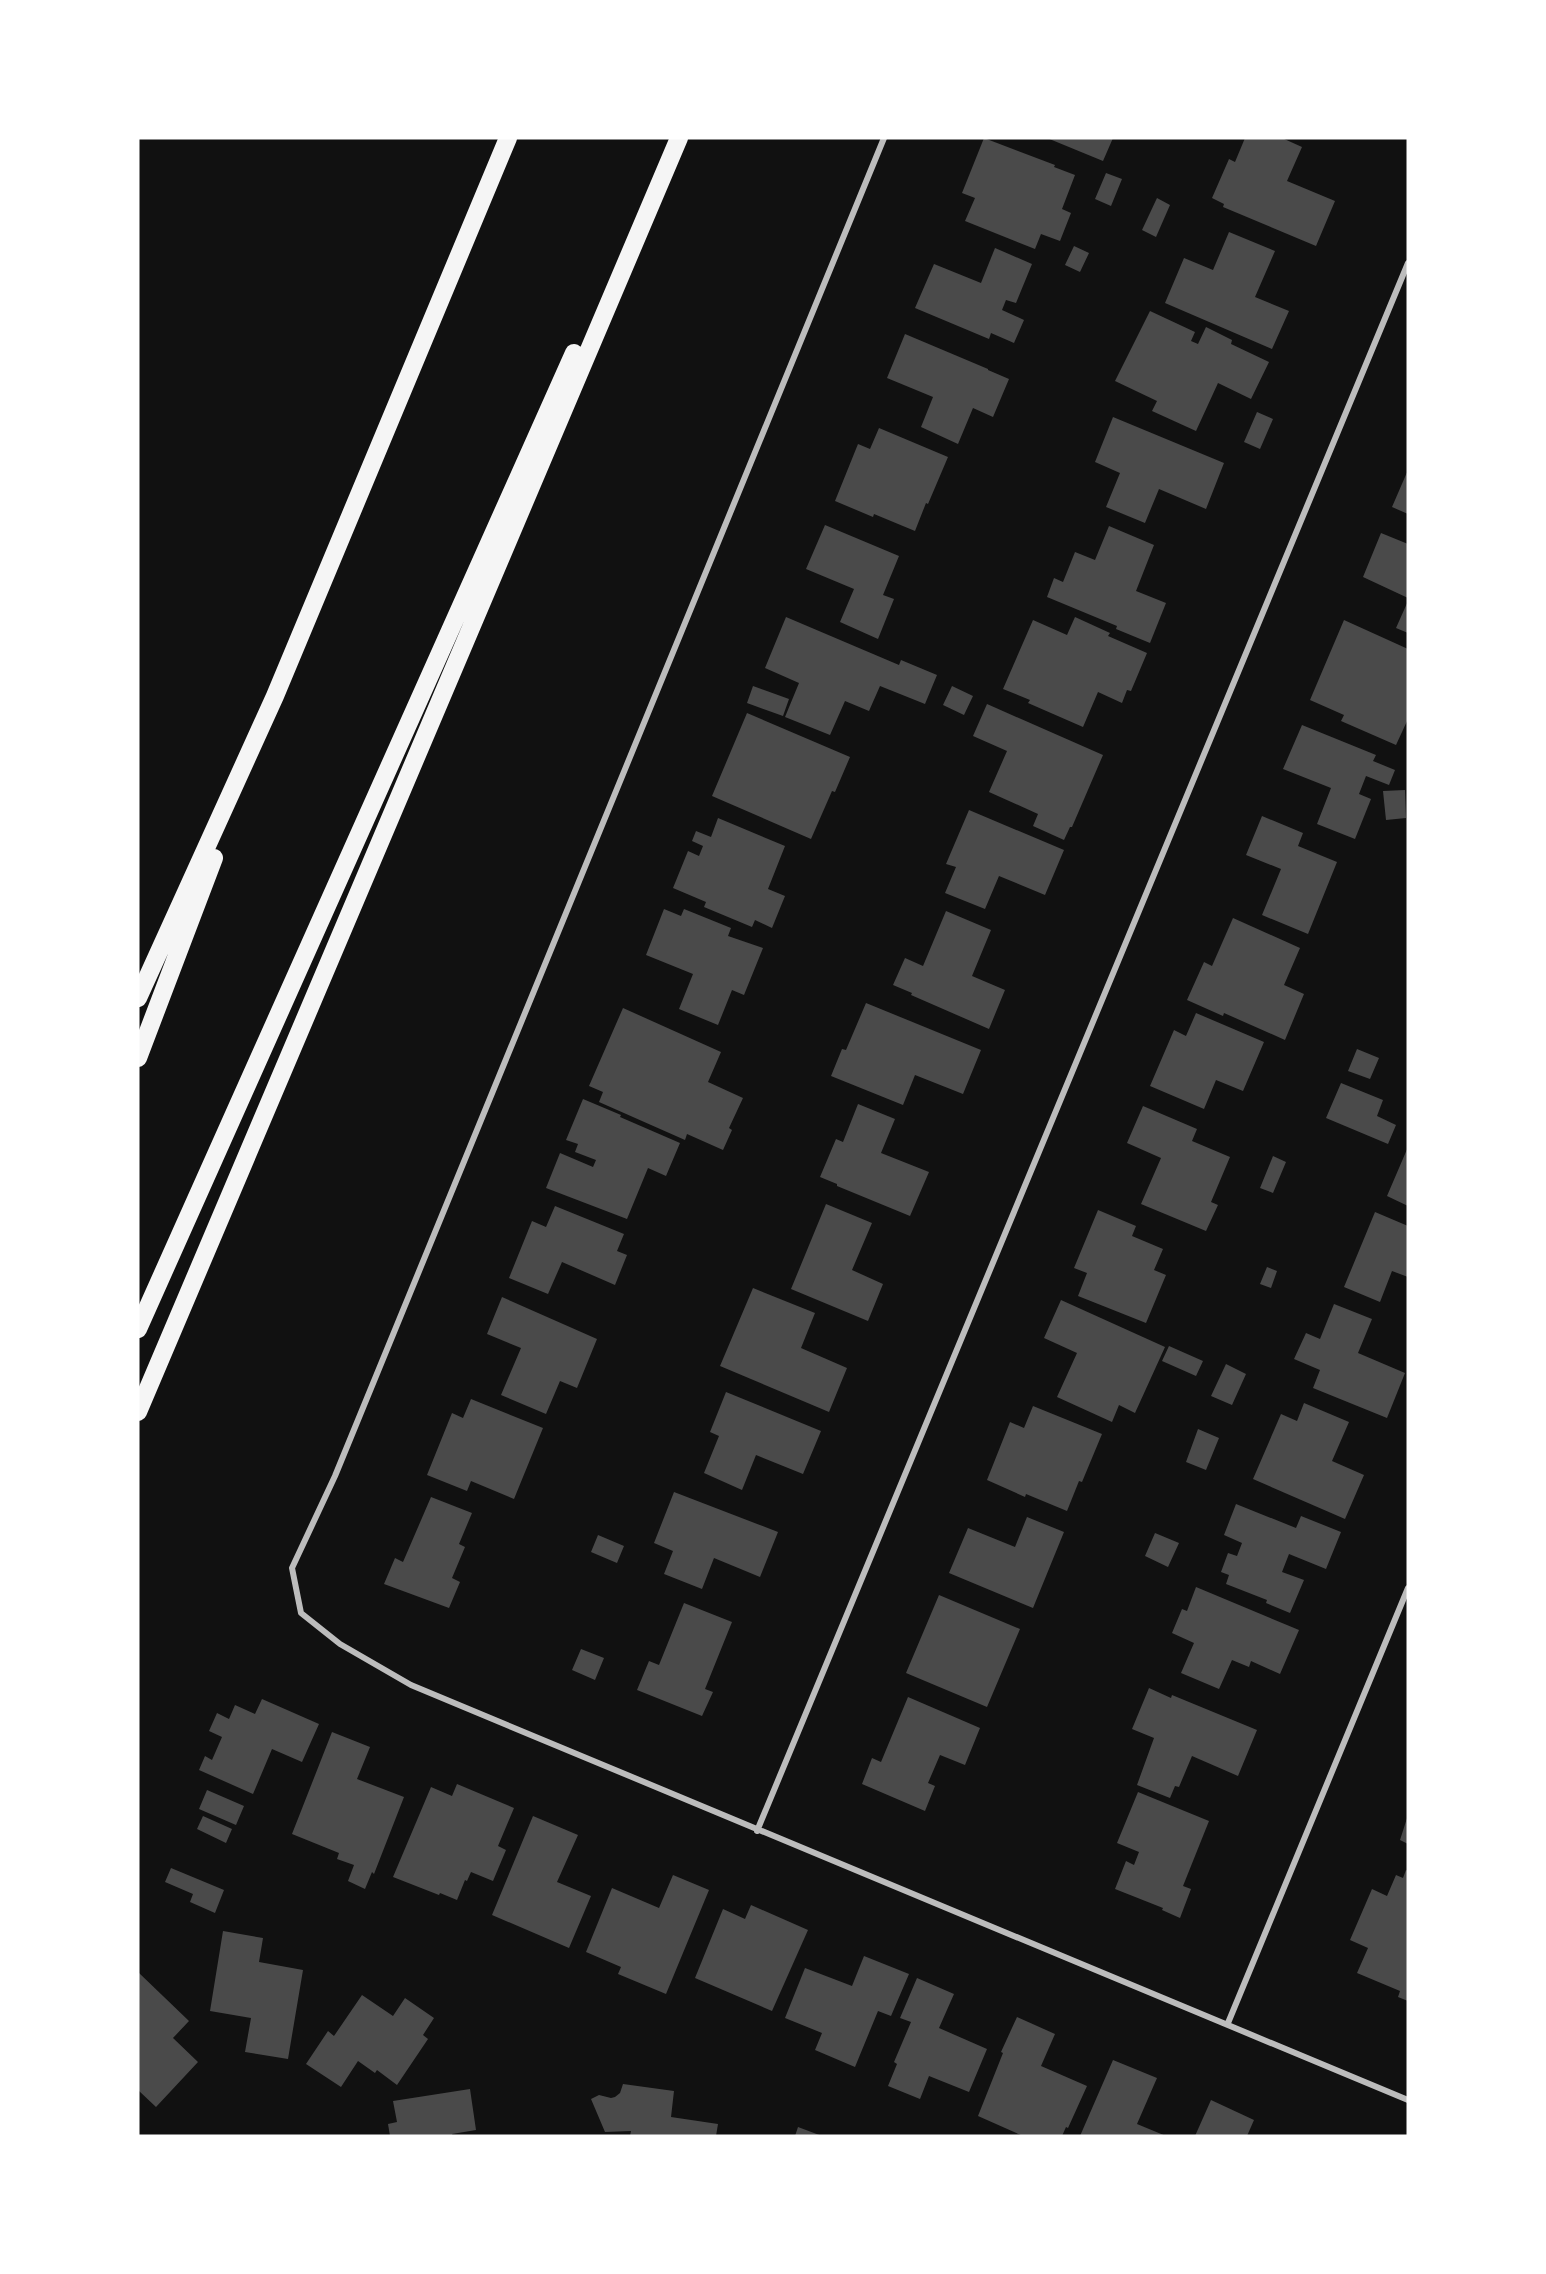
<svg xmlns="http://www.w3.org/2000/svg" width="1546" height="2274" viewBox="0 0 1546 2274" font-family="Ubuntu,sans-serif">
  <rect width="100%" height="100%" fill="#111"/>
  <!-- building -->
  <path fill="#4a4a4a" d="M984 138 1055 165 1054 167 1075 175 1062 209 1071 213 1060 241 1041 234 1035 249 965 221 975 198 962 193Z
    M1047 138H1113L1103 161Z
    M1245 138H1282L1302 147 1287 181 1335 201 1316 246 1223 207 1224 204 1212 198 1229 159 1235 162Z
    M1106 173 1122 179 1111 206 1095 199Z
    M1157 198 1170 205 1156 237 1142 230Z
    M1229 232 1275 251 1255 297 1289 311 1272 349 1165 303 1184 258 1213 270Z
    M1074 246 1089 253 1080 272 1065 265Z
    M995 248 1032 264 1016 303 1006 300 1002 310 1024 320 1014 343 991 333 989 339 915 308 934 264 981 283Z
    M1150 311 1195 332 1191 341 1198 344 1206 327 1232 340 1231 344 1269 362 1251 399 1218 383 1196 431 1152 411 1157 401 1115 381Z
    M905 334 988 369V370L1009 379 993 417 973 408 958 444 921 427 933 397 887 378Z
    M1257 412 1273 419 1260 449 1244 442Z
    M1113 417 1224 463 1206 509 1159 489 1145 523 1106 507 1120 473 1095 462Z
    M879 428 948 457 928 504 926 503 915 531 874 514 873 517 835 501 858 444 870 449Z
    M1408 470V514L1392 507Z
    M825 525 899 556 883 595 894 599 878 639 840 622 854 589 806 569Z
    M1109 526 1154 545 1136 591 1166 603 1150 643 1116 629 1117 626 1047 597 1054 578 1063 582 1075 552 1095 560Z
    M1381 533 1408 544V598L1363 577Z
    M1408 601V633L1396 628Z
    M786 617 899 665 901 660 937 675 925 704 880 686 869 711 845 701 830 735 785 717 799 683 765 668Z
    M1075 617 1110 633 1108 636 1147 653 1131 691 1127 690 1122 703 1098 692 1083 727 1028 703 1030 700 1003 689 1033 620 1067 635Z
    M1344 620 1408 649V719L1396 745 1341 721 1344 715 1310 700Z
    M753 686 789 699 783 716 747 703Z
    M952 686 973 696 964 715 943 705Z
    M987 704 1103 755 1072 827H1070L1064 840 1033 826 1038 814 989 792 1007 751 973 736Z
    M747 713 850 757 835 792 832 791 811 839 712 796Z
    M1302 725 1376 755 1373 761 1395 770 1389 785 1366 776 1359 794 1371 799 1355 839 1317 824 1331 788 1283 769Z
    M1405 790 1406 818 1386 820 1383 791Z
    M969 810 1064 850 1045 895 999 876 985 909 945 893 956 867 946 864Z
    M1262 816 1303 833 1298 846 1337 862 1308 934 1262 915 1281 869 1246 855Z
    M718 818 785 846 768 889 785 896 772 928 755 920 752 927 704 907 706 902 673 888 688 851 699 856 703 846 692 841 696 831 711 837Z
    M664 909 681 916 684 909 731 928 728 936 763 948 744 995 732 990 718 1025 679 1009 693 974 646 955Z
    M946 911 991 930 972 976 1005 990 989 1029 911 995 912 993 893 985 905 958 923 966Z
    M1233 918 1300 948 1284 985 1304 994 1285 1040 1224 1013 1223 1016 1187 1000 1204 962 1212 966Z
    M866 1003 981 1050 963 1094 915 1075 903 1105 831 1076 842 1049 846 1050Z
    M623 1008 721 1052 708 1082 743 1098 729 1128 732 1130 723 1150 687 1134 685 1140 599 1102 603 1092 589 1086Z
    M1196 1013 1264 1042 1243 1091 1216 1080 1204 1109 1150 1086 1174 1030 1186 1036Z
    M1357 1049 1379 1058 1370 1079 1348 1071Z
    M1341 1083 1383 1100 1377 1116 1396 1125 1388 1144 1326 1118Z
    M583 1099 621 1115 620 1117 680 1143 666 1176 648 1168 627 1219 546 1188 560 1153 593 1167 596 1160 575 1152 578 1144 566 1140Z
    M858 1104 895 1119 881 1153 929 1172 910 1216 837 1186V1184L820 1177 836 1139 843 1142Z
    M1143 1106 1197 1129 1192 1141 1230 1157 1211 1202 1218 1205 1206 1231 1141 1204 1161 1158 1127 1143Z
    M1408 1147V1206L1387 1196Z
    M1273 1156 1286 1162 1273 1193 1260 1188Z
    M826 1204 872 1223 852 1270 883 1284 868 1321 791 1289Z
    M555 1206 624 1234 617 1251 627 1255 615 1285 562 1262 548 1294 509 1278 532 1221 546 1227Z
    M1098 1210 1136 1226 1132 1236 1163 1249 1154 1270 1166 1275 1146 1323 1078 1296 1087 1273 1074 1268Z
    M1375 1212 1408 1226V1277L1392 1271 1380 1302 1344 1287Z
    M1267 1267 1277 1271 1271 1288 1260 1284Z
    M753 1288 815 1313 801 1348 847 1368 829 1412 720 1366Z
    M502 1297 597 1339 577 1388 560 1381 546 1414 501 1395 521 1348 487 1334Z
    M1061 1300 1165 1347 1135 1413 1119 1405 1112 1422 1057 1397 1077 1353 1044 1338Z
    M1334 1304 1372 1319 1358 1353 1405 1373 1387 1418 1313 1388 1320 1370 1294 1359 1306 1333 1320 1339Z
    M1169 1346 1203 1361 1196 1376 1162 1361Z
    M1226 1364 1246 1374 1232 1405 1211 1396Z
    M726 1392 821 1431 803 1474 756 1455 742 1490 704 1473 719 1436 710 1432Z
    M471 1399 543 1428 514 1499 471 1481 467 1491 427 1475 452 1413 463 1418Z
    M1304 1403 1349 1422 1332 1461 1364 1475 1345 1519 1253 1479 1281 1414 1297 1421Z
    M1033 1406 1102 1434 1082 1482 1079 1481 1067 1511 1026 1494 1025 1497 987 1480 1010 1422 1024 1428Z
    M1198 1429 1219 1438 1206 1470 1186 1462Z
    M674 1492 778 1532 760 1577 714 1558 702 1589 664 1574 673 1551 654 1543Z
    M431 1497 472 1513 459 1544 465 1547 452 1578 460 1582 449 1608 384 1584 395 1558 403 1562Z
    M1236 1504 1296 1528 1301 1516 1341 1532 1326 1569 1289 1554 1282 1572 1304 1580 1290 1613 1266 1603 1267 1600 1226 1584 1229 1575 1221 1572 1228 1553 1237 1556 1242 1543 1224 1535Z
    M1027 1517 1064 1532 1033 1608 949 1573 968 1528 1015 1547Z
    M1155 1533 1179 1543 1168 1567 1145 1556Z
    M598 1535 624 1546 617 1563 591 1552Z
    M1196 1587 1299 1630 1280 1674 1251 1661 1249 1667 1232 1660 1219 1689 1181 1673 1194 1643 1172 1633 1182 1609 1187 1611Z
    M939 1595 1020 1629 987 1707 906 1673Z
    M684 1603 732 1622 705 1689 713 1692 702 1716 637 1690 649 1661 659 1665Z
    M581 1649 604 1658 595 1680 572 1670Z
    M1149 1688 1171 1698 1172 1695 1257 1730 1238 1776 1192 1756 1179 1787 1175 1786 1170 1798 1137 1785 1154 1738 1132 1729Z
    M908 1697 980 1728 965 1765 940 1755 928 1783 935 1786 925 1811 862 1784 872 1758 881 1762Z
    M262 1699 319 1724 302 1762 272 1749 253 1794 199 1770 205 1756 212 1760 222 1737 209 1731 217 1713 229 1719 235 1705 255 1714Z
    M332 1732 370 1747 357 1779 404 1797 374 1874 372 1872 365 1889 348 1881 354 1865 337 1859 339 1853 292 1834Z
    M457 1784 514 1808 498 1846 506 1850 493 1881 471 1872 467 1881 465 1880 457 1900 440 1893 439 1895 393 1877 431 1787 452 1796Z
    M207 1790 244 1806 236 1825 199 1809Z
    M1138 1792 1209 1821 1183 1886 1191 1889 1180 1918 1162 1910 1163 1908 1115 1889 1126 1861 1134 1865 1139 1852 1117 1843Z
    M1408 1815V1844L1400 1840Z
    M203 1816 232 1829 226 1843 197 1829Z
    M533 1816 578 1835 557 1882 591 1896 569 1948 492 1915Z
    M171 1868 224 1890 215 1913 190 1902 193 1894 165 1882Z
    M1406 1870 1408 1871V2001L1398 1997 1400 1991 1357 1973 1368 1948 1350 1940 1372 1889 1387 1896 1396 1875 1403 1878Z
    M673 1875 709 1890 666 1994 618 1974 621 1967 586 1952 612 1888 659 1908Z
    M751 1905 808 1930 772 2011 695 1978 723 1909 745 1919Z
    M223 1931 263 1938 259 1962 303 1970 288 2059 245 2052 251 2018 210 2011Z
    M864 1956 909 1974 891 2016 878 2011 855 2067 815 2050 822 2033 785 2018 805 1968 852 1986Z
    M138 1972 189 2021 173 2038 198 2062 156 2107 138 2090Z
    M917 1978 954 1994 939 2028 987 2049 969 2092 929 2076 920 2099 888 2086 897 2064 894 2062 911 2022 900 2018Z
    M362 1995 393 2016 405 1998 434 2018 423 2035 428 2039 397 2085 377 2070 375 2073 358 2061 341 2087 306 2064 328 2031 334 2036Z
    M1017 2017 1055 2034 1041 2066 1087 2086 1068 2128 1066 2127 1062 2136H1023L978 2116 1003 2053 1001 2052Z
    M1113 2060 1157 2078 1137 2124 1166 2136H1080Z
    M623 2084 674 2091 671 2117 718 2124 716 2136H630L631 2131 605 2132 591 2099 599 2095 611 2098 615 2097 620 2093Z
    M470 2089 476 2130 452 2134 453 2136H390L388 2124 397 2122 393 2101Z
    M1211 2100 1254 2120 1247 2136H1195Z
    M798 2127 822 2136H795Z"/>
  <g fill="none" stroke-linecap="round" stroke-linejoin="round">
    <!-- minor -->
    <path stroke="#bcbcbc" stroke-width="6" d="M884 138 335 1476 292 1568 301 1613 340 1644 411 1685 1408 2100
      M757 1831 1408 263
      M1228 2023 1408 1588"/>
    <!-- motorway -->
    <path stroke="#f5f5f5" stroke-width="18" d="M138 998 275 696 508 138
      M138 1058 214 858
      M138 1329 574 353
      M138 1412 679 138"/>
  </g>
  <!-- border -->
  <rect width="1546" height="2274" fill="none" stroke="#ffffff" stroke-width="279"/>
</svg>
